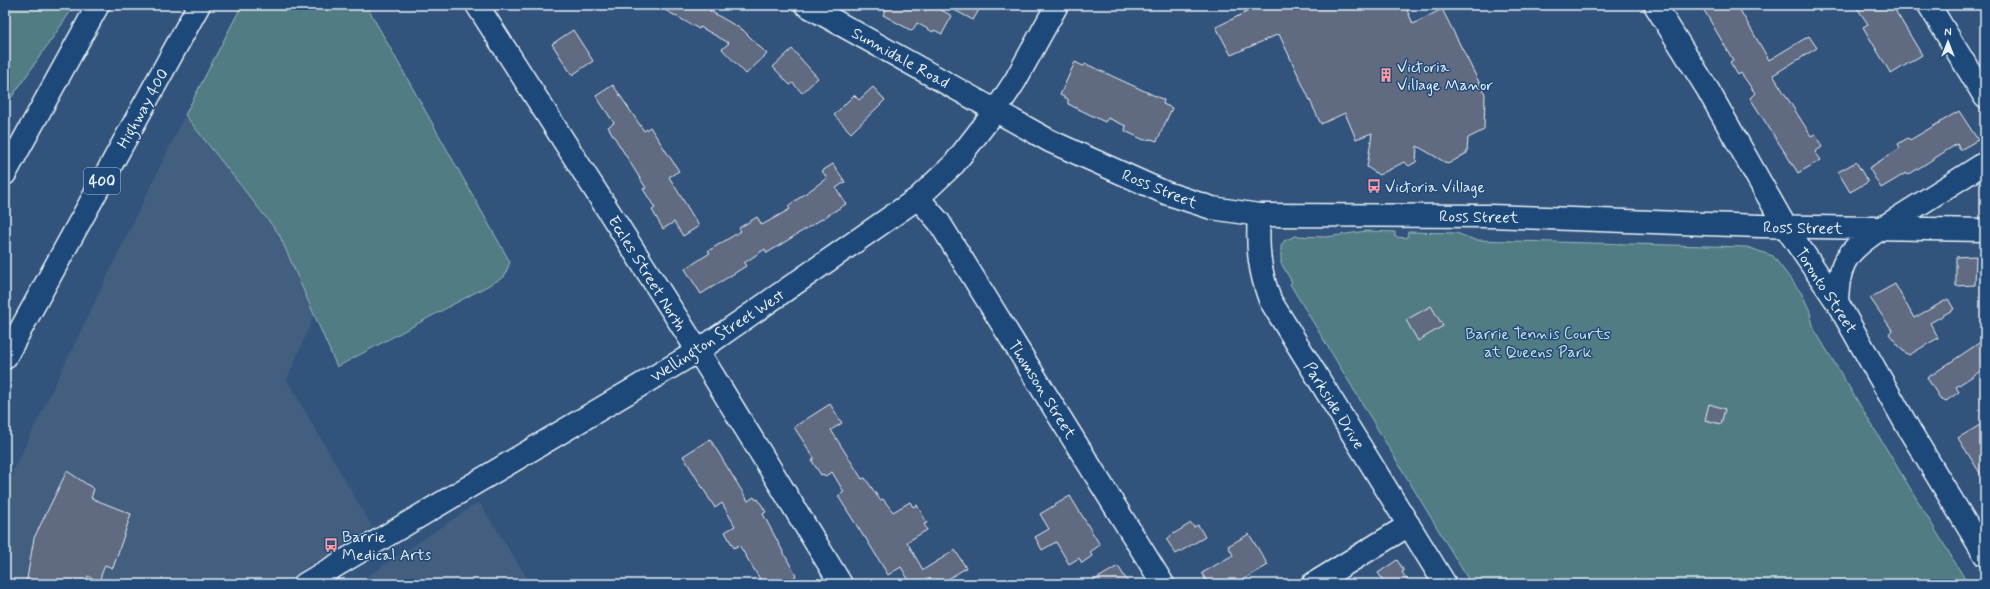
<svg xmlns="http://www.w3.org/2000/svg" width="1990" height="589" viewBox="0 0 1990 589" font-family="Mynerve,sans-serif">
  <rect width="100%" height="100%" fill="#32547c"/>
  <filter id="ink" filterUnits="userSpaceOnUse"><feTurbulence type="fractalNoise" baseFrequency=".025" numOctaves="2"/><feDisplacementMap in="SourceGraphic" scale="8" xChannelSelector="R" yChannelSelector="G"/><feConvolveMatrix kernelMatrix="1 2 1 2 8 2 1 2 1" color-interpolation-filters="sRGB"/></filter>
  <g filter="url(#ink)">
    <!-- built -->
    <path fill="#435e80" d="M185 115 279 234 314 315 287 380 372 527 282 584H5V488Z
      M479 502 531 584H356Z"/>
    <!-- green -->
    <path fill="#517b83" stroke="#9cb6be" d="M5 5H75L5 107Z
      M242 5H366L510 262 504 277 337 367 279 234 185 115Z
      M1366 231 1395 232V237L1407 238 1408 232 1456 233 1475 240 1747 247 1773 256 1802 294 1809 309 1814 329 1968 584H1471L1290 284 1292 282 1281 263V246L1284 241 1295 236 1327 237Z"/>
    <!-- building -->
    <path fill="#606a81" stroke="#e8f1f8" d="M656 5H713L710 11 743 30 767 54 746 74 722 49 729 43 700 27 699 29Z
      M888 5H915L925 11 928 5H932L952 16 942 34 934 30 933 32 917 23 912 31 883 15Z
      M945 5H982L973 20Z
      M1261 5H1405L1413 24 1442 9 1485 94 1484 130 1468 138 1467 153 1448 164 1417 146 1416 162 1409 166 1404 162 1379 175 1367 167 1372 133 1356 139 1345 113 1321 124 1279 34 1231 55 1216 27Z
      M1701 5H1737L1769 60 1809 36 1817 48 1773 75 1811 136 1815 134 1822 147 1815 152 1821 160 1798 173 1750 98 1755 93 1741 73 1738 75 1730 62 1733 60Z
      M1855 5H1892L1922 55 1891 74 1863 27 1868 24Z
      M573 30 593 61 572 75 552 44Z
      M792 49 818 78 802 93 793 83 790 85 773 67Z
      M1075 62 1083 66 1086 64 1164 100 1163 104 1172 108 1157 141 1151 139 1144 140 1125 131 1126 126 1108 118 1105 122 1068 104V99L1060 95Z
      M613 85 644 131 650 127 679 171 669 177 699 226 683 236 674 222 663 229 652 210 655 208 643 189 646 188 608 127 614 123 596 96Z
      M873 87 885 100 851 133 834 115 854 95 859 100Z
      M1959 111 1978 140 1960 150 1957 144 1908 175 1906 173 1881 188 1869 168 1900 148 1898 144 1908 138 1910 140Z
      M1856 162 1868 182 1850 192 1838 172Z
      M833 164 845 182 836 188 846 204 767 253 765 249 744 263 746 266 701 294 685 269 710 253 708 251 741 231 739 228 757 217 762 225 790 209 788 206 827 178 822 171Z
      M1976 256 1975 285 1956 286V257Z
      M1895 284 1914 318 1948 299 1954 309 1930 323 1938 338 1909 355 1903 351 1889 334 1892 330 1870 298Z
      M1431 306 1443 326 1418 341 1406 320Z
      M1985 339V368L1956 387 1959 392 1946 401 1940 398 1927 378Z
      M830 404 842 423 831 430 862 479 865 478 880 500 883 499 893 512 910 502 913 507 917 505 927 523 924 524 927 530 907 542 923 570 955 550 966 568 940 584H911L901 567 888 575 865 537H864L838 496 844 492 832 472 825 476 823 474 821 475 812 461 814 458 794 427Z
      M1709 404 1725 409 1721 424 1705 420Z
      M1985 422V481L1958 438Z
      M710 439 748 501 754 497 756 500 758 499 766 512 763 514 796 576 784 584H763L739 545 734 548 725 532 735 526 722 503 715 508 683 456Z
      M67 471 94 489 91 498 131 514 113 568 105 565 99 581 88 576 84 584H26L34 538Z
      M1070 496 1100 545 1090 552 1092 556 1082 563 1079 558 1069 564 1056 542 1042 550 1035 537 1049 529 1040 514Z
      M1191 523 1194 527 1198 525 1205 537 1176 554 1167 540 1171 537 1170 536Z
      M1249 534 1268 565 1236 584H1208L1202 573 1233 555 1228 546Z
      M1397 560 1404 571 1402 572 1410 584H1386L1378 573Z
      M1118 566 1129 584H1088Z"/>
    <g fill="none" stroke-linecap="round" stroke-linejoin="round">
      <defs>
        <path id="minor" d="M477 5 698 351 841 584
          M1655 5 1708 90 1785 226 1837 302 1910 431 1985 555
          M1929 5 1985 97
          M918 198 939 222 1163 584
          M1259 215C1257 247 1259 270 1270 300L1445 584
          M1882 228 1985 163
          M305 584 698 351 918 198 954 164 996 110 1015 81 1057 5
          M1313 584 1409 525"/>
        <path id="major" d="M806 5 1050 141 1166 193 1212 208 1259 215 1490 216 1760 226 1985 230
          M1837 302C1838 261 1848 250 1882 228"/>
        <path id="highway" d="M5 174 98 5
          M5 358 199 5"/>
      </defs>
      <!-- minor casing -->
      <use href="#minor" stroke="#e8f1f8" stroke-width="25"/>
      <!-- major casing -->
      <use href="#major" stroke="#e8f1f8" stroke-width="25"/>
      <!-- highway casing -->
      <use href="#highway" stroke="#e8f1f8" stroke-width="25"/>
      <!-- minor -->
      <use href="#minor" stroke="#1f4a7a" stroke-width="22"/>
      <!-- major -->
      <use href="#major" stroke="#1f4a7a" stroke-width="22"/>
      <!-- highway -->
      <use href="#highway" stroke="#1f4a7a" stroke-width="22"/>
    </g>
  </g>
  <!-- icons -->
  <defs>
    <symbol id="building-bare" viewBox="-9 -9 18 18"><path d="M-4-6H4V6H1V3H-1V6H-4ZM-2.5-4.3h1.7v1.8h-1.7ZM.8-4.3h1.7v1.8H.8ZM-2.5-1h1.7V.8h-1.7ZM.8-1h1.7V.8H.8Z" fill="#ff9aa2" stroke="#1f4a7a" stroke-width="2.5" paint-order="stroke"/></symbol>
    <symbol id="bus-bare" viewBox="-9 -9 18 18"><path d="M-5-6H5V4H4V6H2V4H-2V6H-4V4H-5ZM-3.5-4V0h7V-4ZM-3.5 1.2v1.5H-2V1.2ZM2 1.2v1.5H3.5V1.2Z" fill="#ff9aa2" stroke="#1f4a7a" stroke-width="2.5" paint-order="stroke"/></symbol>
  </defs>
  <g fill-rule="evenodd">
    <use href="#building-bare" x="1376" y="65" width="20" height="20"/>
    <use href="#bus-bare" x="1364" y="176" width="20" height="20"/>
    <use href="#bus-bare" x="321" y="535" width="20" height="20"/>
  </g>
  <g text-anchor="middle" stroke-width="3" stroke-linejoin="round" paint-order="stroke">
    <!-- shield labels -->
    <rect fill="#1f4a7a" stroke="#acbfd2" stroke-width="1" x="84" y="168" width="36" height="26" rx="3"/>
    <g font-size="15" font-weight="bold" fill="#e8f1f8">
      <text x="102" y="186">400</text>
    </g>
    <!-- street labels -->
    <g font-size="16" fill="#e8f1f8" stroke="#1f4a7a">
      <text transform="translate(901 57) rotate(29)" y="6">Sunnidale Road</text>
      <text transform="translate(142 108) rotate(-61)" y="6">Highway 400</text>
      <text transform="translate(1160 188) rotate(22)" y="6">Ross Street</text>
      <text transform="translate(1479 216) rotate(1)" y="6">Ross Street</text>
      <text transform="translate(1803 227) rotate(1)" y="6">Ross Street</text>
      <text transform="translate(648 273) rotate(58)" y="6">Eccles Street North</text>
      <text transform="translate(1827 290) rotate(57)" y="6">Toronto Street</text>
      <text transform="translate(717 335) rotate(-33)" y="6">Wellington Street West</text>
      <text transform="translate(1043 389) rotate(58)" y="6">Thomson Street</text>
      <text transform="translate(1335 405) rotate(58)" y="6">Parkside Drive</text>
    </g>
    <!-- poi labels -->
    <g font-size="16" fill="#e8f1f8" stroke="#1f4a7a" text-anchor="start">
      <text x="1397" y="72">Victoria<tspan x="1397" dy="18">Village Manor</tspan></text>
      <text x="1385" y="192">Victoria Village</text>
      <text x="342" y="542">Barrie<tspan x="342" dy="18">Medical Arts</tspan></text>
    </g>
    <!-- park labels -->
    <g font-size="16" fill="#d1dfe6" stroke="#1f4a7a">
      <text x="1538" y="339">Barrie Tennis Courts<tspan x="1538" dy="18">at Queens Park</tspan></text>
    </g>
  </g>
  <!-- margin -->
  <rect width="1990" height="589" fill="none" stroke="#1f4a7a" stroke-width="20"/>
  <rect x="10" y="10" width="1970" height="569" fill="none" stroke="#e8f1f8" stroke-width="1.5" filter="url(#ink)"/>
  <!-- north arrow -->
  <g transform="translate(1948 42)" stroke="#1f4a7a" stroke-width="3" paint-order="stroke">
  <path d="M0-3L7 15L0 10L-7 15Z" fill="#e8f1f8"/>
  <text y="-6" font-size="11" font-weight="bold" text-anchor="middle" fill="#e8f1f8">N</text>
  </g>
</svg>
